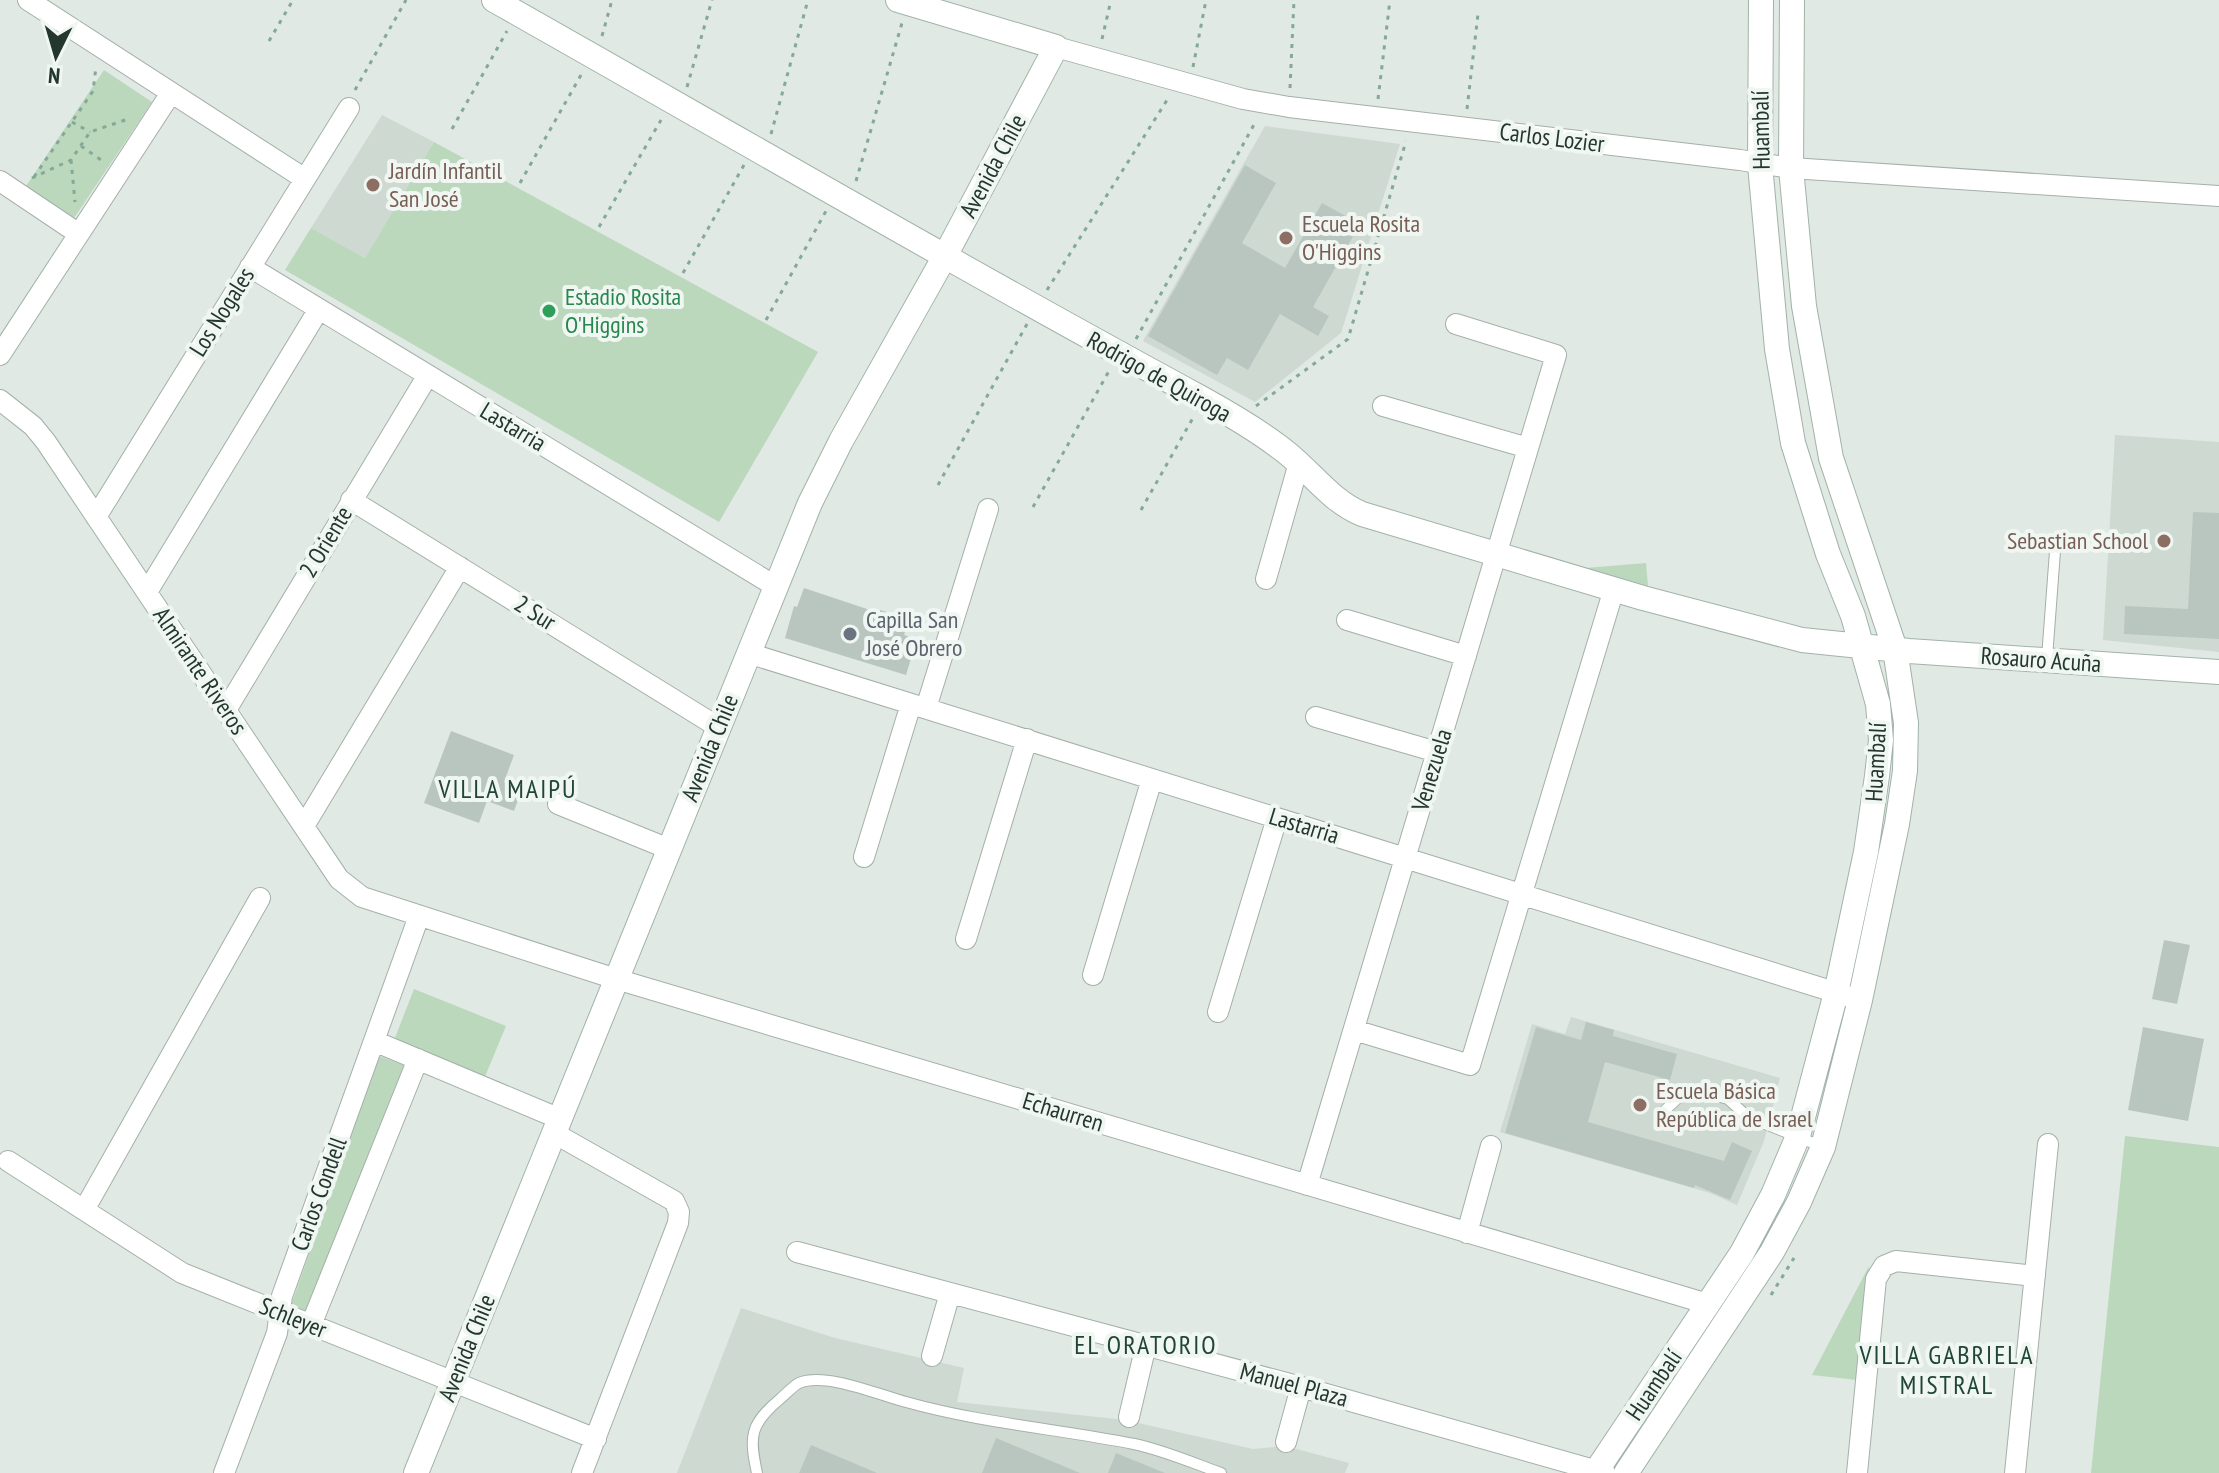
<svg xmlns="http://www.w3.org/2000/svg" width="2219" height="1473" viewBox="0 0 2219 1473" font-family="'PT Sans Narrow',sans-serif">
  <rect width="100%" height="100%" fill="#e0e9e3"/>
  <!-- built -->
  <path fill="#ced9d2" d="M382 115 434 142 365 258 311 228Z
    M1265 126 1400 144 1341 333 1255 402 1143 341Z
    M2115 435 2219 442V652L2103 640Z
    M1571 1017 1780 1078 1764 1141 1737 1205 1710 1193 1500 1132 1532 1024 1565 1034Z
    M741 1308 835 1338 964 1368 957 1402 1125 1420 1253 1449 1285 1446 1349 1463 1345 1473H677Z"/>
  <!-- green -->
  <path fill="#bbd8bd" d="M104 70 152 102 72 221 24 189Z
    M434 142 818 352 719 522 285 270 311 228 365 258Z
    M1646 563 1648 586 1586 568Z
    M414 989 506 1026 484 1079 393 1043Z
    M379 1056 406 1066 311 1317 290 1308Z
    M2125 1136 2219 1147V1473H2091Z
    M1869 1266 1857 1380 1812 1375Z"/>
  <!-- building -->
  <path fill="#b9c6bf" d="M1245 165 1276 183 1242 243 1285 268 1322 203 1360 224 1313 307 1329 316 1318 336 1280 314 1248 370 1227 358 1217 375 1148 336Z
    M2193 512 2219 513V639L2124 634 2125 606 2188 609Z
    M804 588 879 613 880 610 909 619 904 635 917 639 906 675 785 638 794 606 797 607Z
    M451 731 514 755 504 782 522 789 514 811 487 801 479 823 424 803Z
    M2164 940 2190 945 2177 1004 2152 999Z
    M1586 1022 1614 1030 1613 1036 1677 1054 1670 1080 1605 1062 1588 1122 1724 1161 1732 1142 1752 1151 1730 1200 1695 1185 1694 1188 1505 1133 1536 1027 1581 1040Z
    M2143 1027 2204 1039 2188 1121 2128 1110Z
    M996 1438 1080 1473H982Z
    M811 1445 877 1473H799Z
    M1116 1453 1165 1473H1108Z"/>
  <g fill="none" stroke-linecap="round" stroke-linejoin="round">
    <defs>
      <path id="lane" d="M2047 658 2056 538
        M1660 1115 1679 1097 1698 1091 1728 1099 1748 1117 1823 1147
        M757 1473C749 1436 750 1424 780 1399 786 1394 793 1386 799 1383 826 1372 879 1395 906 1402 981 1423 1058 1429 1134 1444 1163 1450 1193 1463 1221 1473"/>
      <path id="street" d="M28 0 305 179
        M1056 47 1243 99 1289 107 1740 160 1791 168 2219 196
        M0 181 79 234
        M250 267 775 586
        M0 355 171 93
        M0 400 33 426 46 442 339 879 362 897 616 979 1708 1304
        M1383 406 1528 448
        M351 500 718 727
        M96 517 349 108
        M1266 579 1299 463
        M147 592 319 309
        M1347 620 1466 656
        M748 653 1860 1000
        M926 708 988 509
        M226 710 428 375
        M1316 717 1437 752
        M558 804 669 849
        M304 826 460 567
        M864 857 911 704
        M966 939 1027 739
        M1093 975 1152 779
        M1218 1012 1277 818
        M1354 1030 1470 1065 1614 589
        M374 1041 560 1119
        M554 1133 674 1201 679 1212 678 1223 582 1473
        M8 1161 182 1273 596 1439
        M1307 1185 1556 355 1456 324
        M84 1210 260 898
        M1467 1233 1491 1146
        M797 1252 1301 1387 1605 1473
        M311 1325 418 1059
        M932 1356 950 1293
        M1129 1417 1146 1345
        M1286 1442 1301 1387
        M224 1473 277 1333 282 1296 419 916
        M1857 1473 1876 1279 1884 1266 1896 1261 2035 1276
        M2015 1473 2048 1144"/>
      <path id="secondary" d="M494 0C729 133 963 269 1201 398 1230 414 1261 432 1287 453 1313 474 1331 501 1362 514L1643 598 1802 640 1909 651 2219 672
        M416 1473 810 503 841 441 945 256 1056 47 898 0
        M1595 1473 1742 1253 1773 1195 1798 1136 1836 993 1866 852 1877 776 1881 740 1878 704 1853 616 1828 554 1793 443 1777 349 1760 165 1761 0
        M1626 1473 1772 1252 1799 1202 1823 1147 1860 1000 1897 824 1905 771 1906 723 1895 649 1831 458 1804 306 1791 168 1792 0"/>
    </defs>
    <!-- lane casing -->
    <use href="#lane" stroke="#a4b0a9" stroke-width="12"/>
    <!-- street casing -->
    <use href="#street" stroke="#a4b0a9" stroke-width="22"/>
    <!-- secondary casing -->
    <use href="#secondary" stroke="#a1b3a9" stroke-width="26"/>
    <!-- path -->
    <path stroke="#84a996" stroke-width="3" stroke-dasharray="4 6" stroke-linecap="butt" d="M602 36 612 0
      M1102 39 1111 0
      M269 41 293 0
      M1193 67 1206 0
      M687 87 712 0
      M1290 88 1294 0
      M355 90 406 0
      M1378 99 1390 0
      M1467 109 1478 14
      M72 122 90 132
      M452 129 507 31
      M771 134 808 0
      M81 146 104 162
      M71 160 75 202
      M34 177 93 91 96 67
      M32 178 71 160 90 132 131 118
      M856 181 902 23
      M520 183 581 75
      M599 227 661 120
      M683 273 744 165
      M1047 290 1169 97
      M766 320 826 211
      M1136 339 1256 121
      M1256 406 1348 339 1406 141
      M938 485 1027 324
      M1033 507 1109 371
      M1141 510 1194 416
      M1771 1295 1794 1258"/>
    <!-- lane -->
    <use href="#lane" stroke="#fff" stroke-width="10"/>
    <!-- street -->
    <use href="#street" stroke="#fff" stroke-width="20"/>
    <!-- secondary -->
    <use href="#secondary" stroke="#fff" stroke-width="24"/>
  </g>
  <!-- markers -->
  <g fill="#8d6e63" stroke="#f0f6f2" stroke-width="3">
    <circle cx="373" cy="185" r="8"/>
    <circle cx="1286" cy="238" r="8"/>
    <circle cx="2164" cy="541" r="8"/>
    <circle cx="1640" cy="1105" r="8"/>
  </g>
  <circle fill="#2e9e5b" stroke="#f0f6f2" stroke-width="3" cx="549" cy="311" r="8"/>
  <circle fill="#6b7280" stroke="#f0f6f2" stroke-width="3" cx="850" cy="634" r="8"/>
  <g text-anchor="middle" stroke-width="8" stroke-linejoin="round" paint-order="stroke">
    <!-- street labels -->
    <g font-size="24" fill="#23372e" stroke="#f0f6f2">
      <text transform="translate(1761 130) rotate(-91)" y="8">Huambalí</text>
      <text transform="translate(1552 138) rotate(7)" y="8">Carlos Lozier</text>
      <text transform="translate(993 166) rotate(-62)" y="8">Avenida Chile</text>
      <text transform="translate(222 312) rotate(-58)" y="8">Los Nogales</text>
      <text transform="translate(1159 377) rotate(29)" y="8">Rodrigo de Quiroga</text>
      <text transform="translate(513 427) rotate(31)" y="8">Lastarria</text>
      <text transform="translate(326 542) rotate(-59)" y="8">2 Oriente</text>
      <text transform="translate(535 613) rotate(32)" y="8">2 Sur</text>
      <text transform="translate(2041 660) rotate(4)" y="8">Rosauro Acuña</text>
      <text transform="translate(200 671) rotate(56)" y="8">Almirante Riveros</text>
      <text transform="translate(710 748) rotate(-68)" y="8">Avenida Chile</text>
      <text transform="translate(1876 762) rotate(-87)" y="8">Huambalí</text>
      <text transform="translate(1432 770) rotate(-73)" y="8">Venezuela</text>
      <text transform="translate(1304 826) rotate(17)" y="8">Lastarria</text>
      <text transform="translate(1063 1112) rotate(17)" y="8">Echaurren</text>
      <text transform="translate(319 1194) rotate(-70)" y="8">Carlos Condell</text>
      <text transform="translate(293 1318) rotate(22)" y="8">Schleyer</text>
      <text transform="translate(467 1348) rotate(-68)" y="8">Avenida Chile</text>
      <text transform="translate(1294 1385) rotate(15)" y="8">Manuel Plaza</text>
      <text transform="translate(1654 1385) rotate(-56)" y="8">Huambalí</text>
    </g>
    <!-- education labels -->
    <g font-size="24" fill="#785e54" stroke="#f0f6f2" text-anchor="start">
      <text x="389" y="179">Jardín Infantil<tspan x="389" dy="28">San José</tspan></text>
      <text x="1302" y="232">Escuela Rosita<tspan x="1302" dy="28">O'Higgins</tspan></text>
      <text x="2148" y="549" text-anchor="end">Sebastian School</text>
      <text x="1656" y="1099">Escuela Básica<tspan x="1656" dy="28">República de Israel</tspan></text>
    </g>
    <!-- leisure labels -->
    <g font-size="24" fill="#27864d" stroke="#f0f6f2" text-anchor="start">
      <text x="565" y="305">Estadio Rosita<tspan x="565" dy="28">O'Higgins</tspan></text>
    </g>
    <!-- worship labels -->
    <g font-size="24" fill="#5b616d" stroke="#f0f6f2" text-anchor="start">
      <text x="866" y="628">Capilla San<tspan x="866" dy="28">José Obrero</tspan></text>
    </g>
    <!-- neighbourhood labels -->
    <g font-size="26" letter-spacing="2" fill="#214636" stroke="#f0f6f2">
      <text x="508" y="798">VILLA MAIPÚ</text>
      <text x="1146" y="1354">EL ORATORIO</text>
      <text x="1947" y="1364">VILLA GABRIELA<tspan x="1947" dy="30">MISTRAL</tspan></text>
    </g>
  </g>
  <!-- north arrow -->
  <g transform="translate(56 56) rotate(185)" stroke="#f0f6f2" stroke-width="6" paint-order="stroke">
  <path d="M0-6L14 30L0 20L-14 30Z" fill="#23372e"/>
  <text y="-12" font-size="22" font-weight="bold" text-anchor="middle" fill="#23372e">N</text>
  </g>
</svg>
